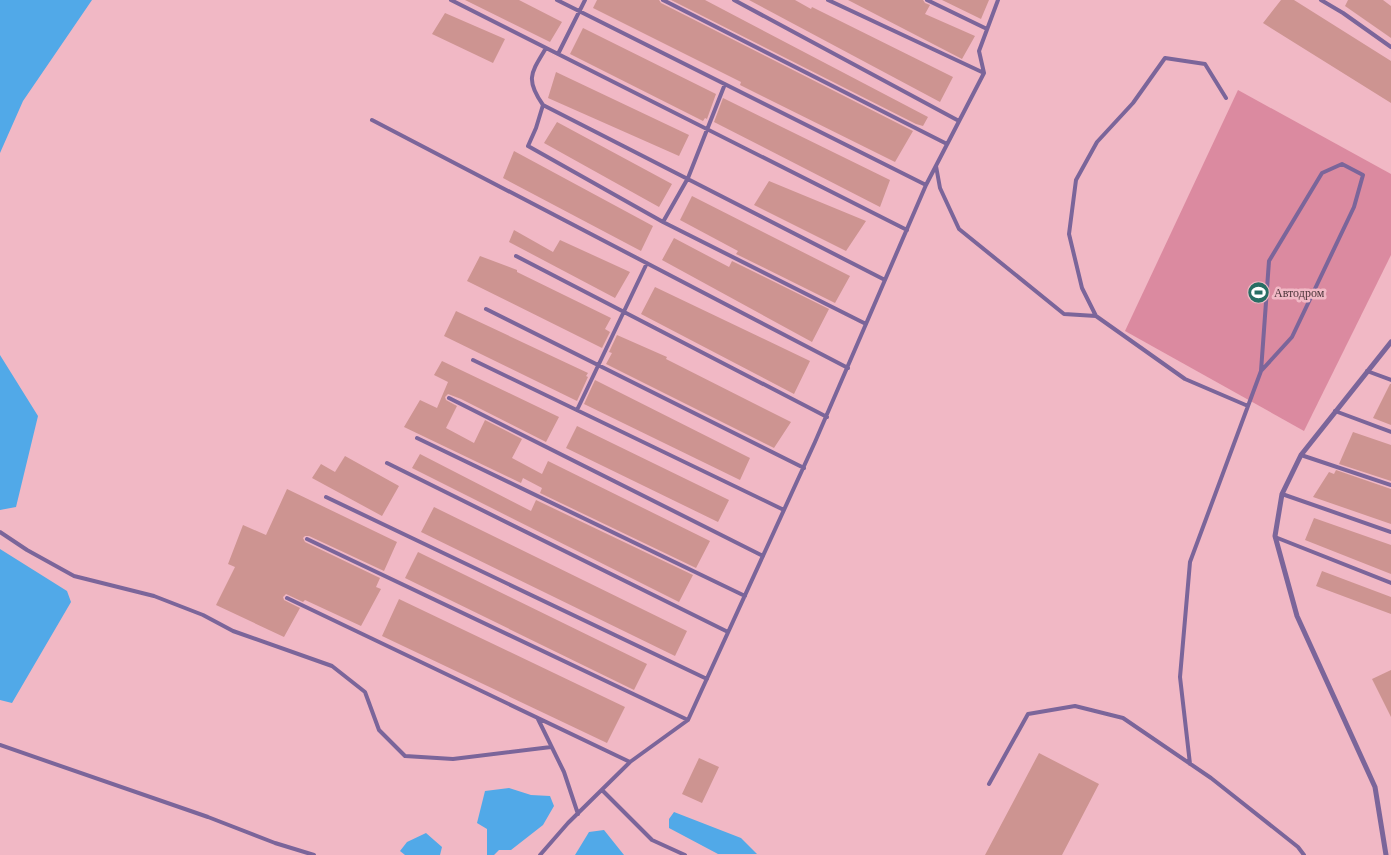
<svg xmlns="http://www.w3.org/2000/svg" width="1391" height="855" viewBox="0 0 1391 855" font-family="Georgia,serif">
  <rect width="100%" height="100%" fill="#f1b8c5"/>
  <!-- green -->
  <path fill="#db8aa0" d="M1238 90 1391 174V255L1304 431 1125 331Z"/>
  <!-- water -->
  <path fill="#51a9e8" d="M0 0H92L23 101 0 153Z
    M0 355 38 416 16 507 0 510Z
    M0 549 67 591 71 602 12 703 0 700Z
    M509 788 531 795 550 796 554 806 543 825 511 850H499L494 855H487V829L477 823 485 791Z
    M674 812 741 838 757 854H718L669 828V819Z
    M604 830 624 855H575L589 832Z
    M426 833 442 847 440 855H405L400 851 407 842Z"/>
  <!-- building -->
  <path fill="#cd9491" d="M465 0H519L562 22 550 42Z
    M597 0H659L661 3 913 131 895 162 740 85 741 82 593 8Z
    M671 0H705L928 117 923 126 916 124Z
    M749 0H795L811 9 812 7 953 77 940 102Z
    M848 0H923L925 3 930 5 925 14 975 36 962 59Z
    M942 0H989L981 19Z
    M1281 0H1294L1391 61V103L1263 23Z
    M1348 0H1383L1391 6V38L1345 6Z
    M445 13 505 39 493 63 432 34Z
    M583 28 716 94 707 119 705 118 703 121 570 54Z
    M556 72 689 135 679 156 548 98Z
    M723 98 890 180 880 207 714 122Z
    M557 122 672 184 659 207 544 143Z
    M514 151 653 226 641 251 503 178Z
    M769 181 866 221 846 251 754 205Z
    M692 196 850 276 835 303 736 254 738 251 680 220Z
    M514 230 553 252 560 240 630 272 615 298 509 242Z
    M674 238 729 267 732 261 829 309 812 342 662 260Z
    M480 256 517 270V272L611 318 605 329 610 332 602 348 467 281Z
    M655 287 810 361 794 394 641 314Z
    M456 311 588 373 586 376 588 377 577 401 444 336Z
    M617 335 667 357 666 359 791 422 774 448 606 364 612 353 609 352Z
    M442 361 559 417 546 442 461 399 448 394 445 397 446 400 457 406 446 428 474 443 485 420 522 439 512 458 542 474 548 461 710 541 696 568 540 493 542 488 523 478 521 483 404 427 420 400 437 408 448 382 434 375Z
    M595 380 750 458 740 480 584 404Z
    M1390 384H1391V425L1373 418Z
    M577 426 729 500 718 522 566 448Z
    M1353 432 1391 445V481L1339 464Z
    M420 454 531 511 536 500 693 575 679 602 412 468Z
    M345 456 399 486 382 516 312 478 321 464 335 472Z
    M1336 470 1391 489V524L1313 497 1329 472 1334 474Z
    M287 489 397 542 384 571 309 536H305L303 538 305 542 380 578 376 587 381 589 361 626 305 600 303 602 286 594 283 597 284 600 300 608 284 637 216 605 235 567 228 564 243 525 266 535Z
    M434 507 687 631 675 656 421 532Z
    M1314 518 1391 545V574L1305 540Z
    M418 552 647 664 634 690 405 578Z
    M1322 571 1391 597V614L1316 586Z
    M399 599 625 707 607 743 382 636Z
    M1391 670V717L1372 679Z
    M1039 753 1099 784 1062 855H985Z
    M699 758 719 767 702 803 682 794Z"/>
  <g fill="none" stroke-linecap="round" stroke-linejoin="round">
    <!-- lane -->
    <path stroke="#7b659a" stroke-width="4" d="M451 0 907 230
      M557 0 926 185
      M663 0 947 144
      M734 0 959 121
      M828 0 984 73
      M927 0 987 29
      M1321 0 1343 13 1391 47
      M546 48C531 73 525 79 543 105L536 128 528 146 663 222 866 324
      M558 54 585 0
      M543 105 885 280
      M372 120 848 368
      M936 166 940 188 959 229 1064 314 1096 316 1185 379 1248 406
      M663 222 688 178 725 84
      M516 256 827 417
      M486 309 804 468
      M1096 316 1082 288 1069 234 1076 180 1097 142 1133 103 1165 58 1205 64 1226 98
      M473 360 784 510
      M1367 371 1391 380
      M449 398 763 556
      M577 410 647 263
      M1335 411 1391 432
      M417 438 745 596
      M1301 455 1391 485
      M387 463 728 632
      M1282 494 1391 532
      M326 497 707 679
      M0 532 27 550 74 576 154 596 203 615 233 631 332 666 365 692 379 730 405 756 453 759 551 747
      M1275 537 1391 583
      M307 539 688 720
      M287 598 630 762
      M538 719 564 772 578 814
      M0 745 208 817 275 843 314 855
      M1190 764 1180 677 1190 562 1261 371 1292 337 1354 207 1363 175 1342 164 1322 173 1269 261 1261 371
      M989 784 1028 714 1075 706 1123 718 1211 778 1298 847 1304 855
      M602 790 652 840 685 855
      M540 855 568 823 630 762 688 720 815 442 926 185 984 73 979 51 998 0"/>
    <!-- street -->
    <path stroke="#7b659a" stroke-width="5" d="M1386 855 1375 787 1297 616 1275 536 1282 494 1301 455 1391 342"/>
  </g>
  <!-- icons -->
  <defs>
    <symbol id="stadium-disc" viewBox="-11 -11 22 22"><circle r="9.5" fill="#276e64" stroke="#f1b8c5"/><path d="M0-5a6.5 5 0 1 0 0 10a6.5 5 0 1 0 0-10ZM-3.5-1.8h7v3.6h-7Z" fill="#fff"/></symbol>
  </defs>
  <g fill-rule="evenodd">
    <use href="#stadium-disc" x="1246" y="280" width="25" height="25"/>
  </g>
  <g text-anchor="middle" stroke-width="5" stroke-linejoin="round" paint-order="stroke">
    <!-- poi labels -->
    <g font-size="12" fill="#4c353a" stroke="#f1b8c5" text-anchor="start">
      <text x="1274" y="297">Автодром</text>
    </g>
  </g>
</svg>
